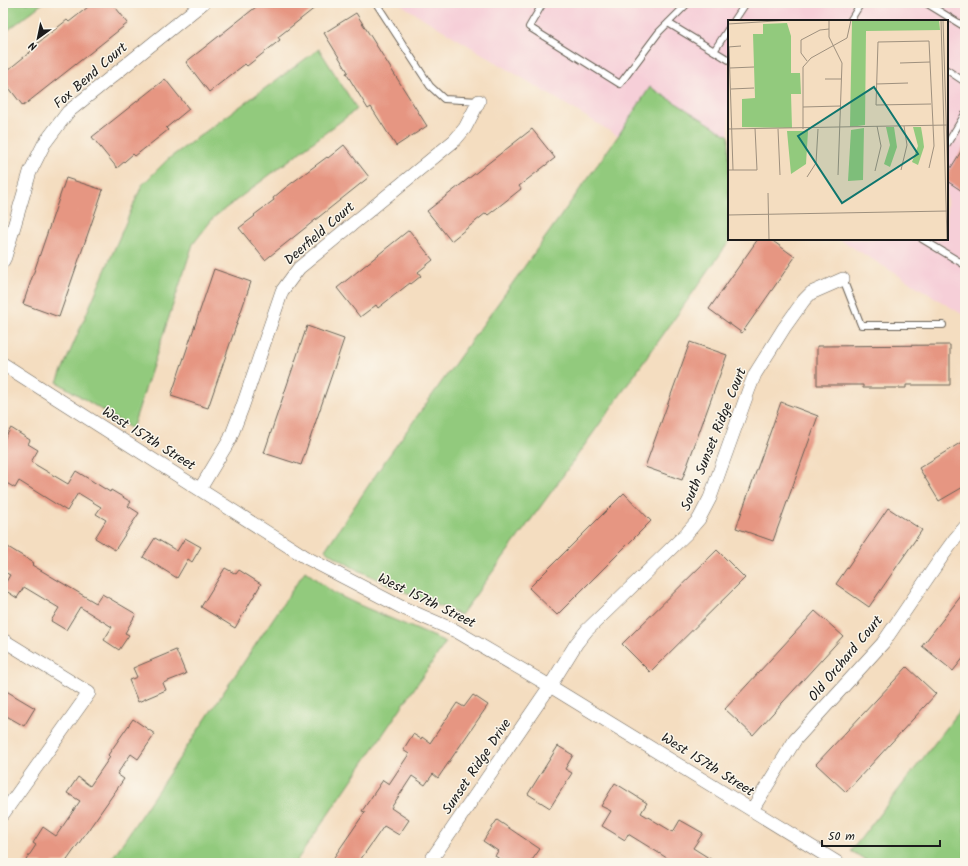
<svg xmlns="http://www.w3.org/2000/svg" width="968" height="866" viewBox="0 0 968 866" font-family="Kalam,sans-serif">
  <rect width="100%" height="100%" fill="#fbf7ec"/>
  <filter id="ink" filterUnits="userSpaceOnUse"><feTurbulence type="fractalNoise" baseFrequency=".025" numOctaves="2"/><feDisplacementMap in="SourceGraphic" scale="8" xChannelSelector="R" yChannelSelector="G"/><feConvolveMatrix kernelMatrix="1 2 1 2 8 2 1 2 1" color-interpolation-filters="sRGB"/></filter>
  <filter id="wash" filterUnits="userSpaceOnUse"><feTurbulence type="fractalNoise" baseFrequency=".012" numOctaves="4" result="noise"/><feDisplacementMap in="SourceGraphic" scale="16" xChannelSelector="R" yChannelSelector="G"/><feGaussianBlur stdDeviation="0.9" result="paint"/><feColorMatrix in="noise" values="0 0 0 0 0 0 0 0 0 0 0 0 0 0 0 0 0 1.4 0 .05"/><feComposite in="paint" operator="in"/></filter>
  <g filter="url(#wash)">
    <rect width="100%" height="100%" fill="#f4ddc0"/>
    <!-- built -->
    <path fill="#f6cfd8" d="M398 3H965V316L839 239H947V21H729V136L650 87 618 136Z"/>
    <!-- green -->
    <path fill="#92ca7d" stroke="#57734c" d="M3 3H43L3 34Z
      M319 49 357 109 214 217 193 244 132 429 57 382 142 185 168 159Z
      M650 87 729 136V239H731L552 491 461 615 398 589 352 567 325 550 385 461 618 136Z
      M305 571 334 593 357 604 446 642 295 863H109Z
      M965 704V863H871L851 851Z"/>
    <g id="blocks">
      <!-- building -->
      <path fill="#e69682" d="M93 3H112L128 23 23 106 3 80V74L35 48 34 46 67 20 69 22Z
        M261 3H321L278 37 280 40 247 66 245 64 209 92 186 62Z
        M356 13 427 126 396 146 371 107 368 109 346 73 348 72 324 33Z
        M165 79 189 109 166 128 168 130 135 156 133 154 117 168 92 137Z
        M532 129 555 158 519 186 521 189 488 215 486 213 451 241 427 211Z
        M344 145 369 177 265 260 239 228 255 216 254 215 274 200 273 198 285 188 327 157 328 158Z
        M965 145V193L947 181V174Z
        M66 178 103 190 59 317 23 304Z
        M409 230 433 260 418 272 421 276 411 284 410 283 378 308 376 305 360 317 337 288Z
        M758 239H770L795 257 742 333 709 309Z
        M214 269 251 282 208 408 171 396Z
        M307 326 344 339 301 465 264 453Z
        M690 342 727 355 682 480 645 467Z
        M950 345V385H906V388H863V385H817V346Z
        M781 402 818 416 773 541 736 528Z
        M11 428 30 440 28 444 38 450 31 462 68 484 76 471 110 492 111 490 131 502 128 506 139 513 115 550 95 538 106 520 96 514 101 507 78 493 67 511 19 481 15 488 3 481V441Z
        M965 440V486L939 501 919 468Z
        M624 493 651 521 557 615 529 588Z
        M888 508 922 530 869 607 836 584Z
        M155 538 177 551 185 538 201 547 192 562 188 559 177 578 143 557Z
        M3 544 34 563 32 565 96 603 102 594 136 614 125 633 129 635 119 650 104 640 112 627 80 607 66 630 51 621 59 608 24 587 17 598 3 589V587L10 575 3 571Z
        M717 550 745 578 650 672 622 644Z
        M225 568 236 574 239 570 261 584 235 628 201 607Z
        M965 591V656L953 671 922 646Z
        M815 611 843 636 753 735 725 709Z
        M176 650 186 674 163 683 166 690 138 702 129 680 137 677 133 668Z
        M907 667 936 694 846 792 816 764Z
        M3 689 35 708 24 726 3 714Z
        M473 695 488 705 438 778 433 774 425 785 412 776 391 808 409 820 399 835 384 826 358 863H330L365 812 362 811 383 780 389 784 409 754 403 750 413 734 421 739 422 737 430 743 457 703 464 707Z
        M133 719 155 734 138 759 131 754 117 774 124 779 65 863H24L36 845 33 843 43 827 56 836 80 801 67 793 78 777 90 786 110 757 108 755Z
        M558 746 573 755 565 769 572 773 550 808 528 794Z
        M615 783 647 803 641 813 673 832 680 820 703 833 693 848 717 863H675L628 834 625 840 602 826 611 811 601 806Z
        M497 820 540 849 530 863H506L495 856 498 851 483 841Z"/>
    </g>
  </g>
  <g filter="url(#ink)">
    <use href="#blocks" fill-opacity="0" stroke="#686055" stroke-width="1"/>
    <g fill="none" stroke-linecap="round" stroke-linejoin="round">
      <defs>
        <path id="service" d="M376 3 430 86 444 99 479 101
          M543 3 529 27 620 84 659 32 688 3
          M926 3 965 27
          M734 21 746 3
          M850 21 861 3
          M668 23 729 60
          M714 51 729 28
          M947 70 965 82
          M947 144 965 114
          M922 239 965 265
          M843 279 861 325H943"/>
        <path id="minor" d="M3 261 5 257 30 172 44 144 68 112 203 3
          M3 364 307 558 401 607 456 631 550 686 838 863
          M200 489 230 439 242 408 282 291 299 268 455 140 465 128 479 101
          M3 640 89 693 3 814
          M752 810 795 740 883 643 941 558 954 540 965 527
          M429 863 550 686 576 644 587 630 687 533 699 519 710 498 749 389 755 374 784 328 804 300 811 293 843 279"/>
      </defs>
      <!-- service casing -->
      <use href="#service" stroke="#686055" stroke-width="8"/>
      <!-- minor casing -->
      <use href="#minor" stroke="#686055" stroke-width="14"/>
      <!-- service -->
      <use href="#service" stroke="#fff" stroke-width="6"/>
      <!-- minor -->
      <use href="#minor" stroke="#fff" stroke-width="13"/>
    </g>
  </g>
  <g text-anchor="middle" stroke-width="3" stroke-linejoin="round" paint-order="stroke">
    <!-- street labels -->
    <g font-size="14" fill="#1c1c1c" stroke="#fbf7ec">
      <text transform="translate(90 75) rotate(-41)" y="5">Fox Bend Court</text>
      <text transform="translate(319 233) rotate(-41)" y="5">Deerfield Court</text>
      <text transform="translate(149 438) rotate(32)" y="5">West 157th Street</text>
      <text transform="translate(713 439) rotate(-68)" y="5">South Sunset Ridge Court</text>
      <text transform="translate(427 600) rotate(26)" y="5">West 157th Street</text>
      <text transform="translate(845 658) rotate(-50)" y="5">Old Orchard Court</text>
      <text transform="translate(708 764) rotate(32)" y="5">West 157th Street</text>
      <text transform="translate(476 766) rotate(-56)" y="5">Sunset Ridge Drive</text>
    </g>
  </g>
  <!-- overview -->
  <g transform="translate(728 20)">
    <rect width="220" height="220" fill="#f4ddc0"/>
    <path d="M124 0H211L212 10 138 11 137 105 122 107ZM59 3 63 16V53H72L73 74H63L64 108 14 107V79L27 78 25 14H35V4ZM158 107H166L169 127 162 147 156 144 162 125ZM185 107H193L195 119 196 127 190 145 184 142 190 126ZM136 108 135 160 120 161 123 110ZM59 111H80L78 144 63 154Z" fill="#92ca7d"/>
    <path fill="none" stroke="#9e907e" stroke-width="1" d="M101 0V17L114 43 110 155M213 0 219 220M215 0 220 160M0 4 63 0M0 27 13 26M1 27 5 150M79 41 73 33V20L92 10 101 9M172 43 202 42M2 48 26 47M97 59H113M148 64 180 63M3 69 26 68M75 87 113 86M0 109 220 105M50 109 52 155M75 109V47L83 38 119 18 123 0M201 148 206 126 201 21 150 22 148 85 203 84M0 150H29L27 108M173 150 179 125 176 106M147 151 153 126 149 106M79 157 88 143 90 109M40 173 41 220M0 195 220 191"/>
    <path fill="#0f766e" fill-opacity="0.15" stroke="#0f766e" stroke-width="2" d="M146 67 190 134 114 183 70 116Z"/>
    <rect width="220" height="220" fill="none" stroke="#1c1c1c" stroke-width="2"/>
  </g>
  <!-- margin -->
  <rect width="968" height="866" fill="none" stroke="#fbf7ec" stroke-width="16"/>
  <!-- north arrow -->
  <g transform="translate(38 38) rotate(213)" stroke="#fbf7ec" stroke-width="3" paint-order="stroke">
  <path d="M0-3L7 15L0 10L-7 15Z" fill="#1c1c1c"/>
  <text y="-6" font-size="11" font-weight="bold" text-anchor="middle" fill="#1c1c1c">N</text>
  </g>
  <!-- scale -->
  <path d="M822 840v6h118v-6" fill="none" stroke="#1c1c1c" stroke-width="2"/>
  <text x="828" y="840" font-size="12" fill="#1c1c1c" stroke="#fbf7ec" stroke-width="3" paint-order="stroke">50 m</text>
</svg>
